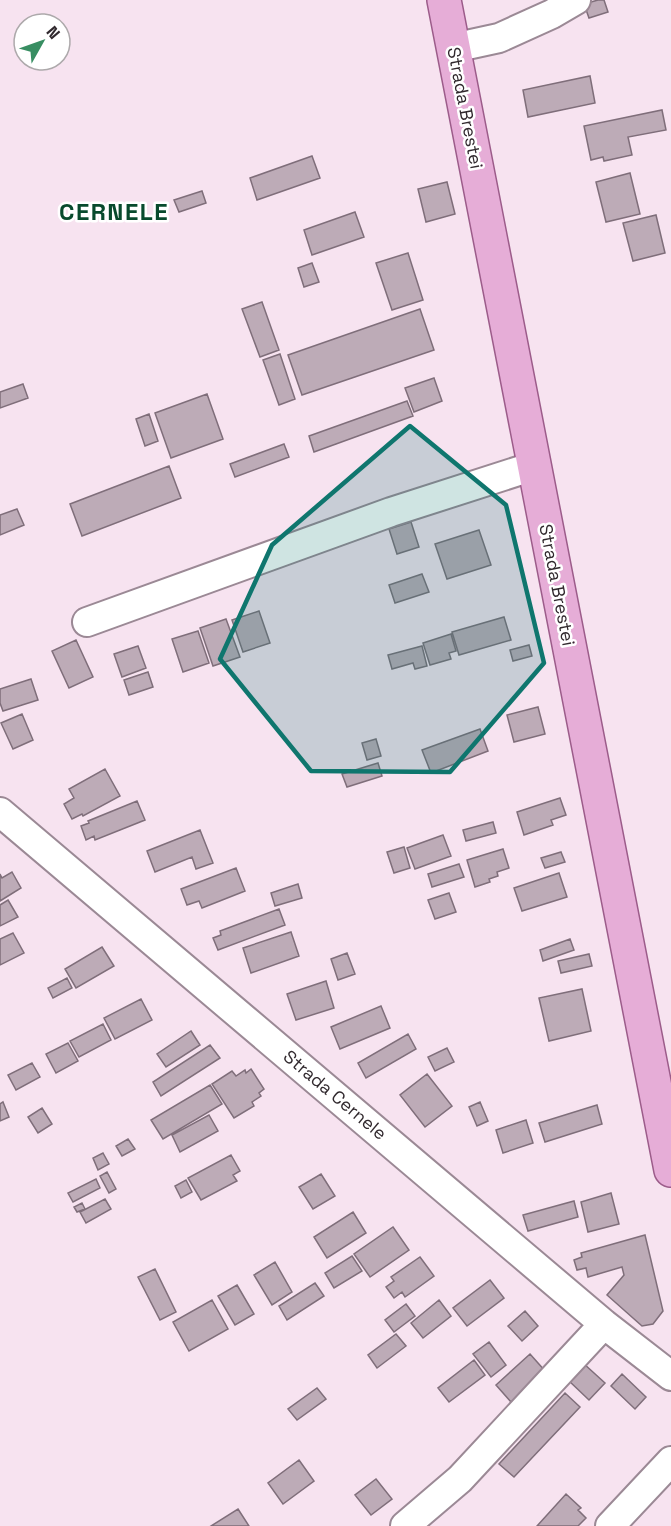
<svg xmlns="http://www.w3.org/2000/svg" width="671" height="1526" viewBox="0 0 671 1526" font-family="'Space Grotesk',sans-serif">
  <rect width="100%" height="100%" fill="#f7e3f0"/>
  <!-- building -->
  <path fill="#bdabb7" stroke="#7f6e7a" stroke-width="1.5" d="M598 0H604L608 12 589 18 584 4Z
    M590 76 595 103 528 117 523 90Z
    M662 110 666 130 628 137 632 155 604 161 603 157 591 160 584 126Z
    M312 156 320 178 257 200 250 178Z
    M630 173 640 214 606 222 596 182Z
    M447 182 455 214 426 222 418 189Z
    M202 191 206 203 179 212 174 200Z
    M355 212 364 237 312 255 304 230Z
    M656 215 665 253 633 261 623 223Z
    M408 253 423 300 392 310 376 263Z
    M312 263 319 282 304 287 298 268Z
    M262 302 279 350 260 357 242 309Z
    M420 309 434 350 302 395 288 355Z
    M280 354 295 399 279 405 263 360Z
    M434 378 442 401 414 412 405 388Z
    M23 384 28 398 0 408V392Z
    M207 394 223 439 171 458 155 413Z
    M407 401 413 416 314 452 309 436Z
    M149 414 158 441 145 446 136 419Z
    M284 444 289 457 235 477 230 464Z
    M169 466 181 498 82 536 70 504Z
    M17 509 24 525 0 535V515Z
    M411 522 419 547 397 554 389 529Z
    M479 530 491 565 447 579 435 544Z
    M422 574 429 592 395 603 389 585Z
    M259 611 270 643 243 652 232 620Z
    M504 617 511 640 459 655 452 632Z
    M226 619 240 657 213 666 200 628Z
    M198 631 209 663 183 672 172 639Z
    M451 634 456 651 449 653 451 659 430 665 423 643Z
    M76 640 93 677 69 688 52 651Z
    M529 645 532 656 513 661 510 650Z
    M138 646 146 668 122 677 114 654Z
    M422 646 427 666 415 669 413 663 392 669 388 655Z
    M148 672 153 687 129 695 124 680Z
    M31 679 38 700 3 711 0 703V689Z
    M538 707 545 734 514 742 507 715Z
    M22 714 33 740 13 749 1 723Z
    M480 729 488 751 431 773 422 750Z
    M376 739 381 756 367 760 362 743Z
    M378 763 382 776 347 787 342 774Z
    M105 769 120 796 83 816 82 814 72 819 64 804 74 798 69 789Z
    M560 798 566 815 551 820 553 825 524 835 517 812Z
    M137 801 145 820 95 840 94 836 86 840 81 826 89 823 88 821Z
    M493 822 496 833 466 841 463 830Z
    M200 830 213 863 196 869 192 857 155 872 147 851Z
    M443 835 451 856 415 869 407 848Z
    M404 847 410 868 394 873 387 852Z
    M503 849 509 868 497 872 498 876 489 879 490 882 475 887 467 860Z
    M561 852 565 862 545 868 541 858Z
    M459 864 464 877 432 887 428 874Z
    M236 868 245 891 202 908 199 901 187 905 181 889Z
    M12 872 21 888 0 901V874L2 878Z
    M559 873 567 897 522 911 514 888Z
    M298 884 302 898 275 906 271 893Z
    M449 893 456 912 435 919 428 900Z
    M8 900 18 917 0 926V905Z
    M279 909 285 925 218 950 213 938 221 935 220 931Z
    M291 932 299 956 251 973 243 948Z
    M13 933 24 953 0 965V939Z
    M570 939 574 950 543 961 540 950Z
    M102 947 114 966 76 988 65 969Z
    M347 953 355 974 338 980 331 959Z
    M589 954 592 966 561 973 558 961Z
    M67 978 72 988 53 998 48 988Z
    M326 981 334 1008 296 1020 287 994Z
    M582 989 591 1031 549 1041 539 998Z
    M141 999 152 1020 115 1039 104 1018Z
    M381 1006 390 1028 340 1049 331 1027Z
    M103 1024 111 1040 79 1057 70 1041Z
    M191 1031 200 1045 166 1067 157 1054Z
    M408 1034 416 1049 366 1078 358 1063Z
    M68 1043 78 1061 56 1073 46 1054Z
    M210 1045 220 1058 161 1096 153 1082Z
    M447 1048 454 1062 435 1071 428 1057Z
    M32 1063 40 1077 16 1090 8 1075Z
    M251 1069 264 1089 259 1093 261 1096 252 1102 254 1106 234 1118 212 1084 232 1071 236 1076 245 1070 246 1073Z
    M427 1074 452 1106 425 1127 400 1095Z
    M210 1085 222 1104 163 1139 151 1120Z
    M3 1102 9 1117 0 1121V1104Z
    M480 1102 488 1121 477 1126 469 1107Z
    M597 1105 602 1124 545 1142 539 1123Z
    M42 1108 52 1124 38 1133 28 1117Z
    M209 1115 218 1131 180 1152 172 1135Z
    M526 1120 533 1143 503 1153 496 1130Z
    M128 1139 135 1149 122 1156 116 1146Z
    M103 1153 109 1164 98 1170 93 1158Z
    M231 1155 240 1171 233 1175 237 1181 201 1200 188 1178Z
    M107 1172 116 1189 109 1193 100 1176Z
    M321 1174 335 1196 313 1209 299 1187Z
    M96 1179 100 1188 73 1202 68 1193Z
    M186 1180 192 1192 181 1198 175 1186Z
    M611 1193 619 1224 588 1232 581 1202Z
    M105 1199 111 1209 86 1223 80 1212Z
    M574 1201 578 1217 528 1231 523 1215Z
    M82 1203 85 1209 77 1212 74 1207Z
    M353 1212 366 1233 327 1258 314 1237Z
    M393 1227 409 1250 370 1277 354 1254Z
    M645 1235 663 1311 653 1324 642 1326 607 1295 624 1275 622 1267 588 1277 586 1268 577 1270 574 1260 582 1257 581 1253Z
    M352 1256 362 1271 334 1288 325 1273Z
    M420 1257 434 1276 405 1297 402 1292 394 1298 386 1287 394 1281 391 1277Z
    M275 1262 292 1292 272 1305 254 1275Z
    M155 1269 176 1312 160 1320 138 1277Z
    M490 1280 504 1298 467 1326 453 1308Z
    M315 1283 324 1296 287 1320 279 1306Z
    M237 1285 254 1314 235 1325 218 1296Z
    M212 1300 228 1329 189 1351 173 1322Z
    M439 1300 451 1316 423 1338 411 1323Z
    M406 1304 415 1316 394 1332 385 1320Z
    M525 1311 538 1326 522 1341 508 1326Z
    M396 1334 406 1346 377 1368 368 1355Z
    M489 1342 506 1365 491 1377 473 1354Z
    M530 1354 546 1372 511 1402 496 1385Z
    M474 1360 485 1375 449 1402 438 1388Z
    M583 1363 605 1383 589 1400 567 1379Z
    M622 1374 646 1397 635 1409 611 1386Z
    M317 1388 326 1399 297 1420 288 1409Z
    M565 1393 580 1407 514 1477 499 1464Z
    M299 1460 314 1481 283 1504 268 1483Z
    M376 1479 392 1499 371 1515 355 1495Z
    M566 1494 581 1508 578 1510 586 1518 578 1526H537Z
    M238 1509 249 1526H211Z"/>
  <g fill="none" stroke-linecap="round" stroke-linejoin="round">
    <defs>
      <path id="minor" d="M453 48 499 38 552 14 576 0
        M87 622 391 512 534 466
        M0 812 604 1324 671 1376
        M405 1526 460 1479 604 1324
        M610 1526 671 1461"/>
      <path id="major" d="M444 0 671 1170"/>
    </defs>
    <!-- minor casing -->
    <use href="#minor" stroke="#9b8995" stroke-width="32"/>
    <!-- major casing -->
    <use href="#major" stroke="#9c5c8a" stroke-width="36"/>
    <!-- minor -->
    <use href="#minor" stroke="#fff" stroke-width="28"/>
    <!-- major -->
    <use href="#major" stroke="#e6add7" stroke-width="33"/>
  </g>
  <!-- marked area -->
  <path fill="#0f766e" fill-opacity="0.2" stroke="#0f766e" stroke-width="4.5" stroke-linejoin="round" d="M410 426 506 505 544 663 450 772 311 771 220 659 272 545Z"/>
  <g text-anchor="middle" stroke-width="5" stroke-linejoin="round" paint-order="stroke">
    <!-- street labels -->
    <g font-size="18" fill="#31292e" stroke="#fff">
      <text transform="translate(465 108) rotate(79)" y="6">Strada Brestei</text>
      <text transform="translate(557 585) rotate(79)" y="6">Strada Brestei</text>
      <text transform="translate(335 1095) rotate(40)" y="6">Strada Cernele</text>
    </g>
    <!-- district labels -->
    <g font-size="24" font-weight="bold" letter-spacing="1.5" fill="#084a2d" stroke="#fff">
      <text x="114" y="220">CERNELE</text>
    </g>
  </g>
  <!-- north arrow -->
  <g transform="translate(42 42) rotate(50)"><circle r="28" fill="#ffffff" stroke="#ada9ab" stroke-width="1.5"/>
  <path d="M0-4.5L10 22L0 15L-10 22Z" fill="#388e62"/>
  <text y="-9" font-size="16" font-weight="bold" text-anchor="middle" fill="#31292e">N</text>
  </g>
</svg>
